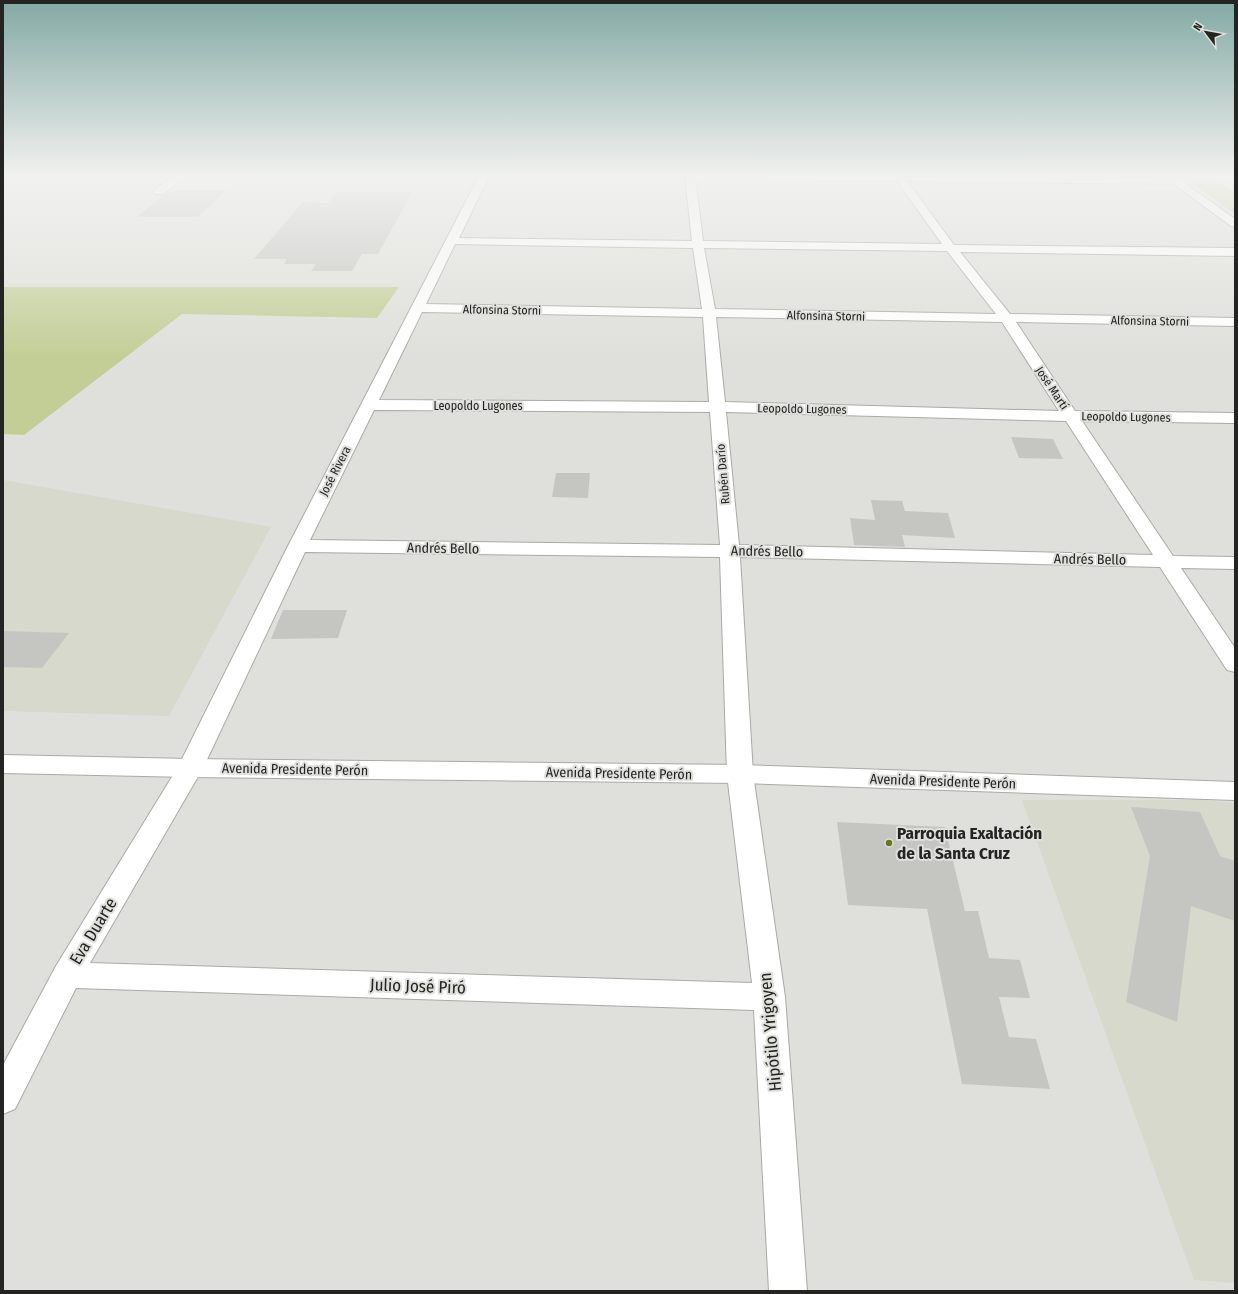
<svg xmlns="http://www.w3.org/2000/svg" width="1238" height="1294" viewBox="0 0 1238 1294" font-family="'Fira Sans Condensed',sans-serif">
  <rect width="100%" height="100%" fill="#dfe0db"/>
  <!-- built -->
  <path fill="#d6d9cc" d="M3 480 271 527 169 716 3 711Z
    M1022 800H1201L1235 803V1283L1194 1280Z"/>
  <!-- green -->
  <path fill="#c3ce96" d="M1182 176H1210L1235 193V214Z
    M3 287H399L377 318 182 314 24 435 3 434Z"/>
  <!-- building -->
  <path fill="#c5c6c1" d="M169 191H226L198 217H137Z
    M337 192H412L378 254H362L352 271H311L316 264H284L287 259H254L303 202 328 203Z
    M1011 437 1053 439 1063 459 1019 458Z
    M556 473H590L588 498 552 497Z
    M871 500 902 501 905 511 948 513 955 538 902 535 905 547 854 545 850 518 875 520Z
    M283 610H347L338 638 271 639Z
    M3 631 69 633 42 668 3 667Z
    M1131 807 1200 812 1220 856 1235 861V921L1191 906 1177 1022 1126 1002 1150 856Z
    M837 822 945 827 965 911H978L989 958 1020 960 1030 998 999 997 1009 1037 1036 1039 1050 1089 962 1084 927 909 848 905Z"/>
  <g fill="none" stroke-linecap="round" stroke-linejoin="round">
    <defs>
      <path id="minor" d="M173 176H184L163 194H155L154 192 155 190Z
        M479 176H489L459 238 692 241 685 176H695L703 241 942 244 897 181 766 179 761 176 1165 178 1164 176H1175L1235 219V227L1231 226 1174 184 907 181 954 245 1235 248V256L960 252 1010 314 1235 318V326L1016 322 1075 411 1235 413V423L1082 421 1173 556 1235 557V569L1181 568 1235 648V672L1227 670 1160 567 740 557 753 774 785 997 807 1291H769L754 1010 76 988 15 1109 3 1114V1065L56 966 178 767 288 546ZM455 244 693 248 702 309 426 304ZM704 248 947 251 996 314 715 309ZM422 312 703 317 709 402 379 400ZM716 317 1002 322 1059 411 725 402ZM374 410 710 412 720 545 310 540ZM726 412 1066 421 1153 555 739 545ZM305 552 720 557 727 774 752 983 90 963 203 768Z"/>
      <path id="secondary" d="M3 755 190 759 740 765 1235 782V800L740 783 190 777 3 773Z"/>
      <path id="trunk" d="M1223 176H1235V183Z"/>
    </defs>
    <!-- minor casing -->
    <use href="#minor" stroke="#a9aaa5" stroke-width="2"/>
    <!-- secondary casing -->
    <use href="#secondary" stroke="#a9aaa5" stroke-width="2"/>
    <!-- trunk casing -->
    <use href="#trunk" stroke="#a9aaa5" stroke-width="2"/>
    <!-- minor -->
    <use href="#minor" fill="#fff" fill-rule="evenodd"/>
    <!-- secondary -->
    <use href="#secondary" fill="#fff" fill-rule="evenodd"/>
    <!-- trunk -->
    <use href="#trunk" fill="#fff" fill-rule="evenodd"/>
  </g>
  <!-- sky -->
  <linearGradient id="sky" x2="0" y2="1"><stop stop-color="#82a9a4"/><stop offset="0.49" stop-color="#f1f1ef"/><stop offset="1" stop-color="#f1f1ef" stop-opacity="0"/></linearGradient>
  <rect width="1238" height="357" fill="url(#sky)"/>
  <!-- markers -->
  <circle fill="#6a7621" stroke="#dfe0db" stroke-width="1.5" cx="889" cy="843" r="4"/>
  <g text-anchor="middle" stroke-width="4" stroke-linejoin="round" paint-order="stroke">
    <!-- far-street labels -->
    <g font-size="12" fill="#242523" stroke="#dfe0db">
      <text transform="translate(502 310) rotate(1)" y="4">Alfonsina Storni</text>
      <text transform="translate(826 316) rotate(1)" y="4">Alfonsina Storni</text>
      <text transform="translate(1150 321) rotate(1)" y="4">Alfonsina Storni</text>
      <text transform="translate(1052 388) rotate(56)" y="4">José Martí</text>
      <text x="478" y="410">Leopoldo Lugones</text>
      <text transform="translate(802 409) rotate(1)" y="4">Leopoldo Lugones</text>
      <text transform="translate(1126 417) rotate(1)" y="4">Leopoldo Lugones</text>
      <text transform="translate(335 471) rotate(-63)" y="4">José Rivera</text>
      <text transform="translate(723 474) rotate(-95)" y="4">Rubén Darío</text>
    </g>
    <!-- street labels -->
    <g font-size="14" fill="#242523" stroke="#dfe0db">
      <text transform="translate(443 548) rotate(1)" y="5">Andrés Bello</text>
      <text transform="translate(767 551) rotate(1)" y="5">Andrés Bello</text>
      <text transform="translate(1090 559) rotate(1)" y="5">Andrés Bello</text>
      <text transform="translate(295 769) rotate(1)" y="5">Avenida Presidente Perón</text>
      <text transform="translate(619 773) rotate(1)" y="5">Avenida Presidente Perón</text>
      <text transform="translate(943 781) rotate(2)" y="5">Avenida Presidente Perón</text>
    </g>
    <!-- near-poi labels -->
    <g font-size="17" font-weight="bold" fill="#242523" stroke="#dfe0db" text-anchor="start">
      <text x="897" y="839">Parroquia Exaltación<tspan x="897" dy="20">de la Santa Cruz</tspan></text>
    </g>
    <!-- near-street labels -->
    <g font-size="17" fill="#242523" stroke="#dfe0db">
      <text transform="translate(93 931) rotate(-59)" y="6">Eva Duarte</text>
      <text transform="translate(418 986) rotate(2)" y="6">Julio José Piró</text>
      <text transform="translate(770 1032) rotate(-95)" y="6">Hipótilo Yrigoyen</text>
    </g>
  </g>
  <!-- border -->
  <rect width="1238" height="1294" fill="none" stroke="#242523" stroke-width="8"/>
  <!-- north arrow -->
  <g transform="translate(1206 32) rotate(302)" stroke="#dfe0db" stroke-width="3" paint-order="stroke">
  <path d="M0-3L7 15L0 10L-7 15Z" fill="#242523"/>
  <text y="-6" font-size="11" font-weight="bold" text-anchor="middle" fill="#242523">N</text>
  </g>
</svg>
